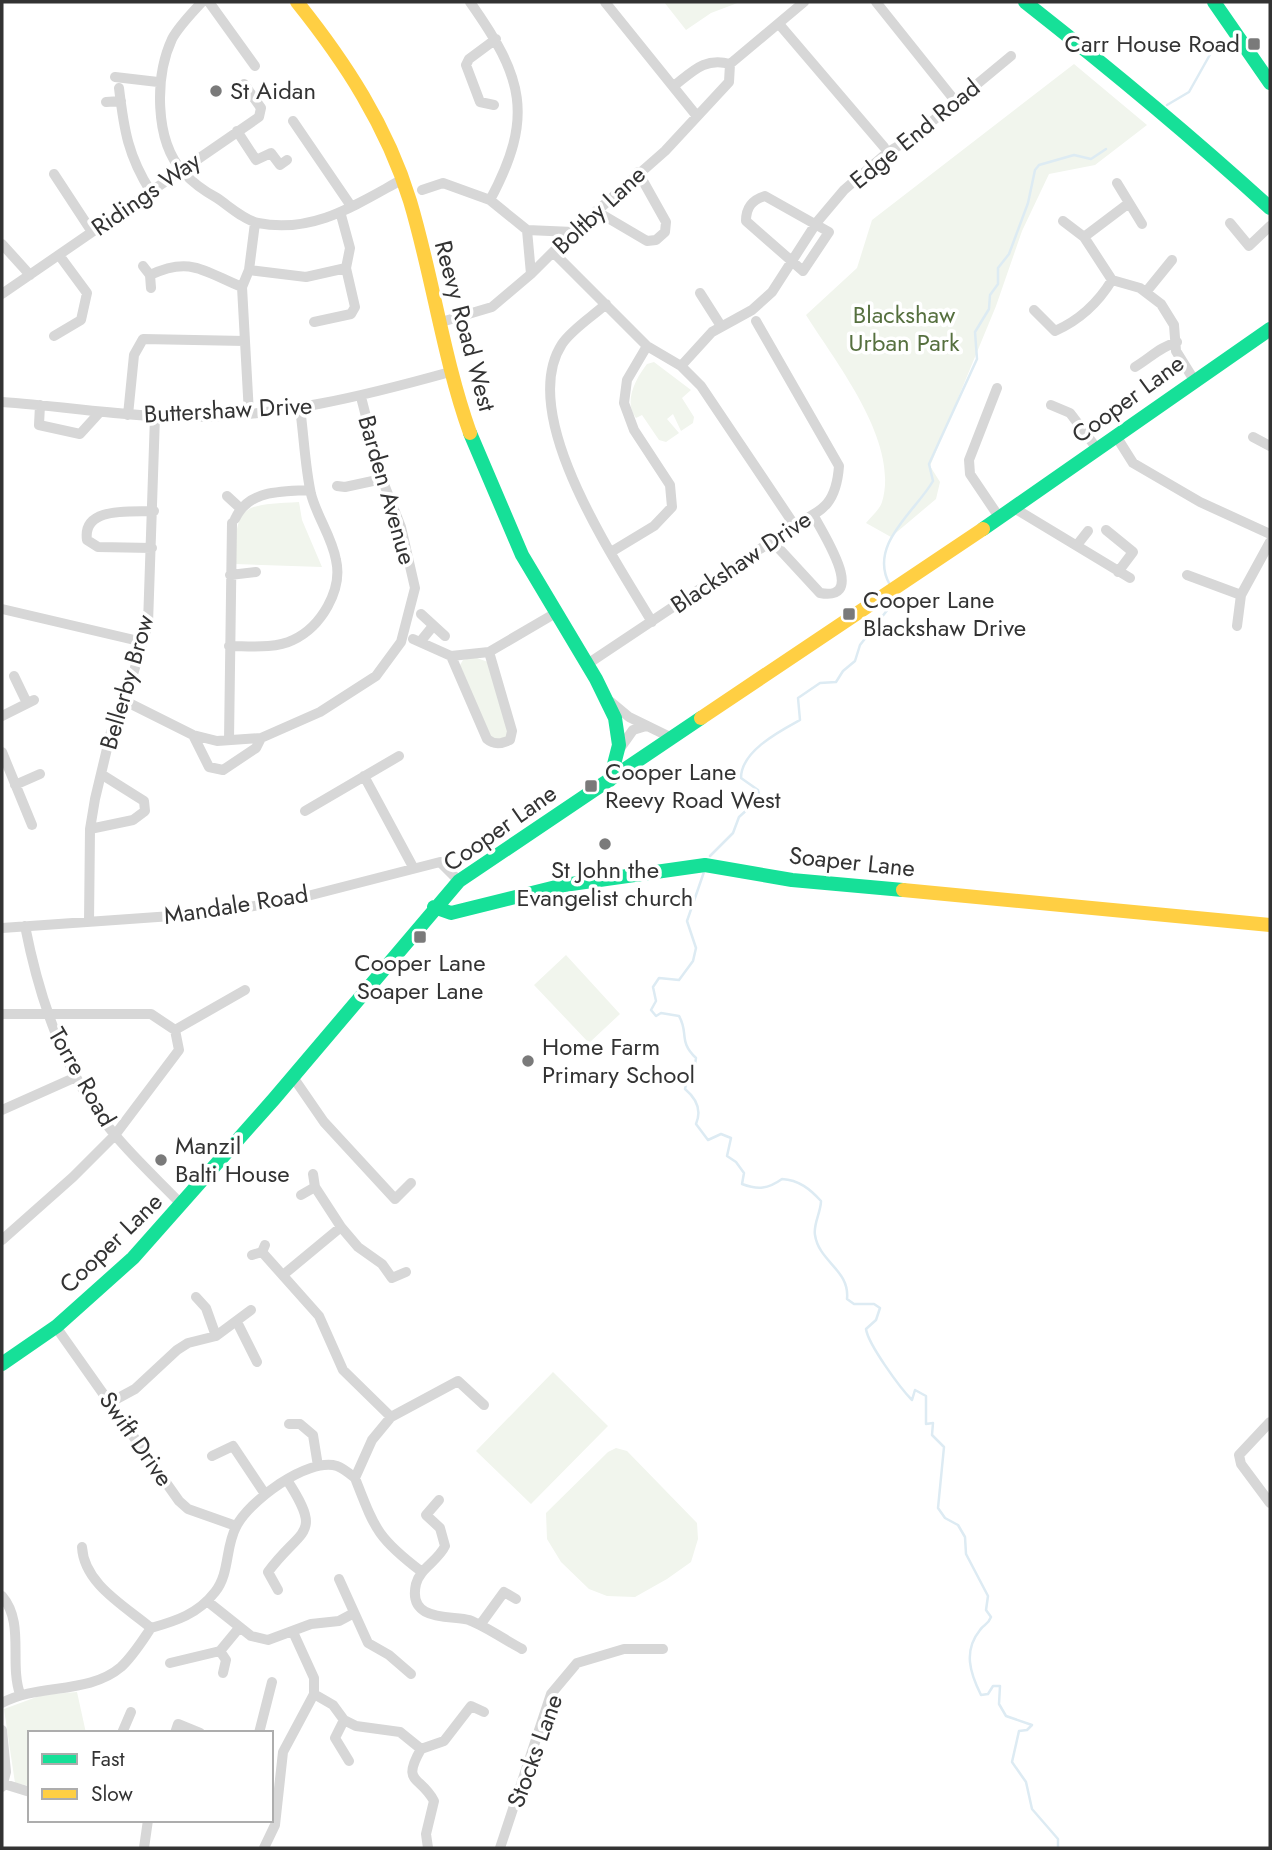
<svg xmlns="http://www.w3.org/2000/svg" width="1272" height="1850" viewBox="0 0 1272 1850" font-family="Jost,sans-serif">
  <rect width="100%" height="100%" fill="#fff"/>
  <!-- green -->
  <path fill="#f1f5ed" d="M664 2H740L711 13 686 30Z
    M1074 64 1147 125 1095 165 1049 174 1022 231 996 306 930 466 940 482 936 499 891 537 866 523C871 517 880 509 882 502 900 442 836 363 806 315L857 268 872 220Z
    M654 362 691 390 682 398 694 417 693 423 681 431 673 414 667 419 679 433 666 442 659 440 642 415 636 418C623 402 636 378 647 364Z
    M299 502 302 520 322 567 235 564C235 504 242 505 299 502Z
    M474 657 488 662 508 728V736L503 740 491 739 460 665 463 660Z
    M566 955 620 1014 589 1043 534 985Z
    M553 1372 608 1426 531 1504 476 1451Z
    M616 1448 627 1451 697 1523 698 1539 691 1562 667 1579 635 1597 607 1596 589 1589 561 1562 547 1539 546 1513 608 1452Z
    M77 1692 86 1733H30V1786L15 1783 4 1709 42 1695Z"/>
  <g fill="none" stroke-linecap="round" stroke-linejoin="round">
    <!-- stream -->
    <path stroke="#ddebf3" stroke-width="2.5" d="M1167 105 1189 92 1212 51
      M890 585C867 545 916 511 933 481L929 464 977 359 975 332 989 309 990 295 998 284V268L1009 254 1028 203 1035 170 1039 165 1074 155 1091 159 1106 149
      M710 856 733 833 739 817 760 798 758 790 741 778C741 751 780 731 800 720L798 698 820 683 836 682 843 671 855 661 860 645 892 604
      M705 869 687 921 696 948 693 961 679 980 659 978 653 987 656 1001 651 1010 656 1016 661 1013 679 1016C689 1033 678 1041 696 1058 695 1071 687 1076 685 1089 697 1099 702 1110 696 1124L708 1140 721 1134 731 1138 727 1156 736 1162 744 1173 742 1184C758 1190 768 1189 782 1179 799 1180 810 1189 821 1201 821 1212 813 1224 815 1235 819 1262 850 1270 847 1299L854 1304H874L880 1308 876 1320 866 1329C868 1344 900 1388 912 1400L915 1390 926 1396V1424L933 1423 932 1435 944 1447 938 1508 945 1518 958 1525 965 1537 966 1554 988 1596 986 1610 991 1617C988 1625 984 1624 980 1630 963 1651 970 1673 981 1695L988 1694 993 1686H1000L999 1704 1006 1716 1032 1725 1027 1730 1019 1731 1012 1762 1026 1782 1032 1809 1058 1839V1848"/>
    <!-- street -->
    <path stroke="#d7d7d7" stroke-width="10" d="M202 2C192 13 179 26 172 39 155 76 154 140 183 172 193 183 204 191 217 198 229 206 244 220 258 223 314 234 357 204 403 179
      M209 2 255 66
      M470 2C523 77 535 116 490 200
      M605 2 696 115
      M876 2 956 102
      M779 24 884 147
      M115 77 158 82
      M674 86C693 71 705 57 730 64
      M119 88C124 130 128 156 151 192
      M106 102 121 101
      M494 105 480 102 466 65 469 59 496 39
      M293 121 351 206
      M237 131 256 160 271 153 280 165 287 160
      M54 174 92 232
      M1117 183 1142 224
      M422 190 443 183 490 200 527 230 573 232
      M765 196 829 232 803 271 746 221C746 207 752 200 765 196Z
      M596 211 647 241 656 240 665 232 666 222 638 172
      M1063 221 1084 237 1112 280 1140 288 1161 304 1174 325 1176 351 1194 380
      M1230 223 1249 246 1270 226
      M527 230 531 274
      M1084 237 1129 203
      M2 244 30 275
      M553 252 647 346 681 366 701 386 793 523
      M143 266 150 275 151 288
      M249 270 306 277 346 268 350 248 341 215
      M150 275C190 256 203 271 242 287
      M1146 292 1172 260
      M700 293 721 326
      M2 294 259 117 261 108 244 84
      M606 304C593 316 572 329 562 344 516 415 615 559 652 622
      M1034 310 1055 331C1080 320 1098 303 1112 280
      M314 322 351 314 355 307 346 268
      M438 323 492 307 531 274 573 232 665 151 729 82 730 64 804 2
      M54 336 81 320 87 293 59 255
      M681 366 712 332 752 310 772 292 817 222 844 190 888 152 912 138 1011 56
      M1135 367C1150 358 1160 347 1177 342
      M997 388 969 460 970 474 999 517
      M2 402C64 406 125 417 188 417 279 417 364 396 450 372
      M40 405 39 425 80 434 100 412
      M1051 405 1070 413 1098 450
      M249 414 242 287 249 270 255 223
      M128 415 134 355 143 339 245 341
      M1116 436 1133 463 1200 502 1270 534
      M1253 437 1270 446
      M337 486 345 487 382 479
      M227 496 240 508
      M1014 508 1130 578
      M235 519C249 489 281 492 310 490
      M1106 530 1133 552 1118 572
      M772 541 820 593C869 602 821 531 814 516
      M1077 545 1088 531
      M152 548 98 547 87 540C82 506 131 512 154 511
      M611 552 654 526 672 507 670 485 634 430 624 403 627 380 647 346
      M230 575 256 572
      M1187 575 1241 595
      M2 609 143 642
      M421 614 445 636
      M1237 626 1241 595 1270 542
      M413 639 451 656 489 652 554 614
      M420 642 433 626
      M229 646C249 646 275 649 293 640 321 627 343 590 336 560 332 537 317 517 311 494 305 467 304 437 300 408
      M451 656 487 739C494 745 501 744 510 740L512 731 489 652
      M586 665 772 541C806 510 835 521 839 466L756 321
      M14 676 27 703
      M125 701 193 735 217 741 261 738 320 712 376 676 401 642 415 588 401 527 382 479 361 397
      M611 702 629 717 672 738
      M2 716 34 700
      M193 735 209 767 223 770 256 748 261 738
      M229 740 232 523
      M621 747 633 730 646 726
      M2 752 32 825
      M364 776 413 867
      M15 785 40 774
      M305 811 399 756
      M90 829 133 820 145 811 144 801 101 774
      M89 922 90 829 95 799 111 732 125 701 148 624 155 416
      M25 926C40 1002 65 1075 115 1135 136 1160 160 1182 182 1205
      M2 928 200 914 288 901 440 862 459 881
      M2 1014H151L175 1030 179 1050 115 1135 73 1177 2 1240
      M175 1030 245 990
      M293 1077 324 1122 395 1199 411 1183
      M2 1110 76 1077
      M313 1174 315 1187 341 1227 358 1247 382 1264 392 1278 406 1272
      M301 1195 315 1187
      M262 1252 319 1316 343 1370 391 1417
      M252 1255 262 1252 265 1245
      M283 1275 341 1227
      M196 1297 206 1308 216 1336
      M237 1322 257 1362
      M56 1327 179 1501 188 1509 236 1526
      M111 1402 135 1389 177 1350 188 1343 216 1336 251 1310
      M1270 1422 1239 1455 1241 1464 1270 1503
      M289 1424H300L313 1435 318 1466
      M212 1456 233 1446 265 1494
      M355 1478 372 1440 391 1417 458 1381 484 1405
      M355 1478C375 1529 377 1538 422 1572
      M439 1500 426 1515 440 1528 445 1546C438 1561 420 1568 416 1584 407 1623 453 1615 469 1620 487 1627 505 1640 522 1649
      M82 1547C84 1584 125 1606 151 1628
      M339 1579 368 1643 389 1655 411 1674
      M278 1590 268 1572C301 1527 324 1537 287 1480
      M2 1596C25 1623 9 1662 20 1694
      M207 1601 251 1636 268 1640 311 1624 339 1621 354 1613
      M480 1625 504 1592 516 1599
      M220 1651 226 1660 223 1673
      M170 1663 220 1651 239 1628
      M314 1694 333 1705 344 1720 356 1726 400 1732 421 1749 444 1741 471 1706 484 1712
      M2 1703C38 1683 88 1695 121 1667 133 1656 142 1641 151 1628 176 1621 198 1614 215 1592 230 1573 225 1548 236 1527 248 1502 307 1457 337 1466 343 1468 350 1474 355 1478
      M344 1720 335 1738 349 1761
      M2 1730 6 1772 2 1787
      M122 1733 131 1712
      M175 1733 178 1724 200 1733
      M259 1733 272 1682
      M421 1749C401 1784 420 1775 434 1801L426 1834 428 1848
      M4 1784 30 1792
      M144 1848 148 1820
      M264 1848 275 1825 283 1752 314 1694V1678L293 1632
      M500 1848 551 1694 577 1663 624 1649H663"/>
    <!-- fast -->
    <path stroke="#16e098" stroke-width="14" d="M1025 2C1109 68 1191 136 1270 208
      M1214 2 1270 83
      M470 433 522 555 596 679 615 718 619 745 610 780
      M983 529 1270 329
      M434 907 451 913 564 885 705 865 792 880 903 890
      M2 1364 57 1326 133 1258 274 1099 459 881 701 718"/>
    <!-- slow -->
    <path stroke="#ffcf43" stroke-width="14" d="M297 2C345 62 387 126 410 201 433 278 443 357 470 433
      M701 718 983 529
      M903 890 1270 925"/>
  </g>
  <!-- markers -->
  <g fill="#7a7a7a" stroke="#fff" stroke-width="2.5">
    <rect x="1247" y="37" width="14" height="14" rx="3.5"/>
    <circle cx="216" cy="91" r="7"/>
    <rect x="842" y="607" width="14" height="14" rx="3.5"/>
    <rect x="584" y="779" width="14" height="14" rx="3.5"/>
    <circle cx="605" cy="844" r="7"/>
    <rect x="413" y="930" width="14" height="14" rx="3.5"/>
    <circle cx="528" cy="1061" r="7"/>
    <circle cx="161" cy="1160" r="7"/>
  </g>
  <g text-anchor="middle" stroke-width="7" stroke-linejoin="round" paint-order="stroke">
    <!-- poi labels -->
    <g font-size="24" fill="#333" stroke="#fff" text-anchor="start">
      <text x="1240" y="52" text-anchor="end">Carr House Road</text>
      <text x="230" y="99">St Aidan</text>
      <text x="863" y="608">Cooper Lane<tspan x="863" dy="28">Blackshaw Drive</tspan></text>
      <text x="605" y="780">Cooper Lane<tspan x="605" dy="28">Reevy Road West</tspan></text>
      <text x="605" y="878" text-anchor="middle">St John the<tspan x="605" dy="28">Evangelist church</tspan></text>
      <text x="420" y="971" text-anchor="middle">Cooper Lane<tspan x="420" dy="28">Soaper Lane</tspan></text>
      <text x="542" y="1055">Home Farm<tspan x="542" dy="28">Primary School</tspan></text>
      <text x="175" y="1154">Manzil<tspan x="175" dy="28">Balti House</tspan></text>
    </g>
    <!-- street labels -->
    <g font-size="24" fill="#333" stroke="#fff">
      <text transform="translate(915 134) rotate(-39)" y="8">Edge End Road</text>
      <text transform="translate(146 194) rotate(-35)" y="8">Ridings Way</text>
      <text transform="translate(599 210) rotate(-43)" y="8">Boltby Lane</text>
      <text transform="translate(465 326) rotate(75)" y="8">Reevy Road West</text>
      <text transform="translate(1128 399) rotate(-36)" y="8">Cooper Lane</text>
      <text transform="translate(228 410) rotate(-3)" y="8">Buttershaw Drive</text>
      <text transform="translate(387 490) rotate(74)" y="8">Barden Avenue</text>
      <text transform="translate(741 562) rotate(-34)" y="8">Blackshaw Drive</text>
      <text transform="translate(127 682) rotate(-74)" y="8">Bellerby Brow</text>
      <text transform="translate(500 828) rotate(-35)" y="8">Cooper Lane</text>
      <text transform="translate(852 862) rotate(6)" y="8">Soaper Lane</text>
      <text transform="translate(236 905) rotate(-9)" y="8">Mandale Road</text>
      <text transform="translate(82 1077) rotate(60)" y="8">Torre Road</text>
      <text transform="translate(111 1243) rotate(-44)" y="8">Cooper Lane</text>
      <text transform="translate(136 1439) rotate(55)" y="8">Swift Drive</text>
      <text transform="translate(535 1751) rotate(-70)" y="8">Stocks Lane</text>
    </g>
    <!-- park labels -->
    <g font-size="24" fill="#56703f" stroke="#fff">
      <text x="904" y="323">Blackshaw<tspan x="904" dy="28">Urban Park</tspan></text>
    </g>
  </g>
  <!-- border -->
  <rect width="1272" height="1850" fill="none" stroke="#333333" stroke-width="7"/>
  <!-- legend -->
  <rect x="28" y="1731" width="245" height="91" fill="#ffffff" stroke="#adadad" stroke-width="2"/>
  <rect x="42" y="1754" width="35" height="10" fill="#16e098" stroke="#adadad" stroke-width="2"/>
  <text x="91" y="1766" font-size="21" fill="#333333">Fast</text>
  <rect x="42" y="1789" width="35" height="10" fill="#ffcf43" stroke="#adadad" stroke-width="2"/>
  <text x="91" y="1801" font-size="21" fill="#333333">Slow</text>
</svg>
